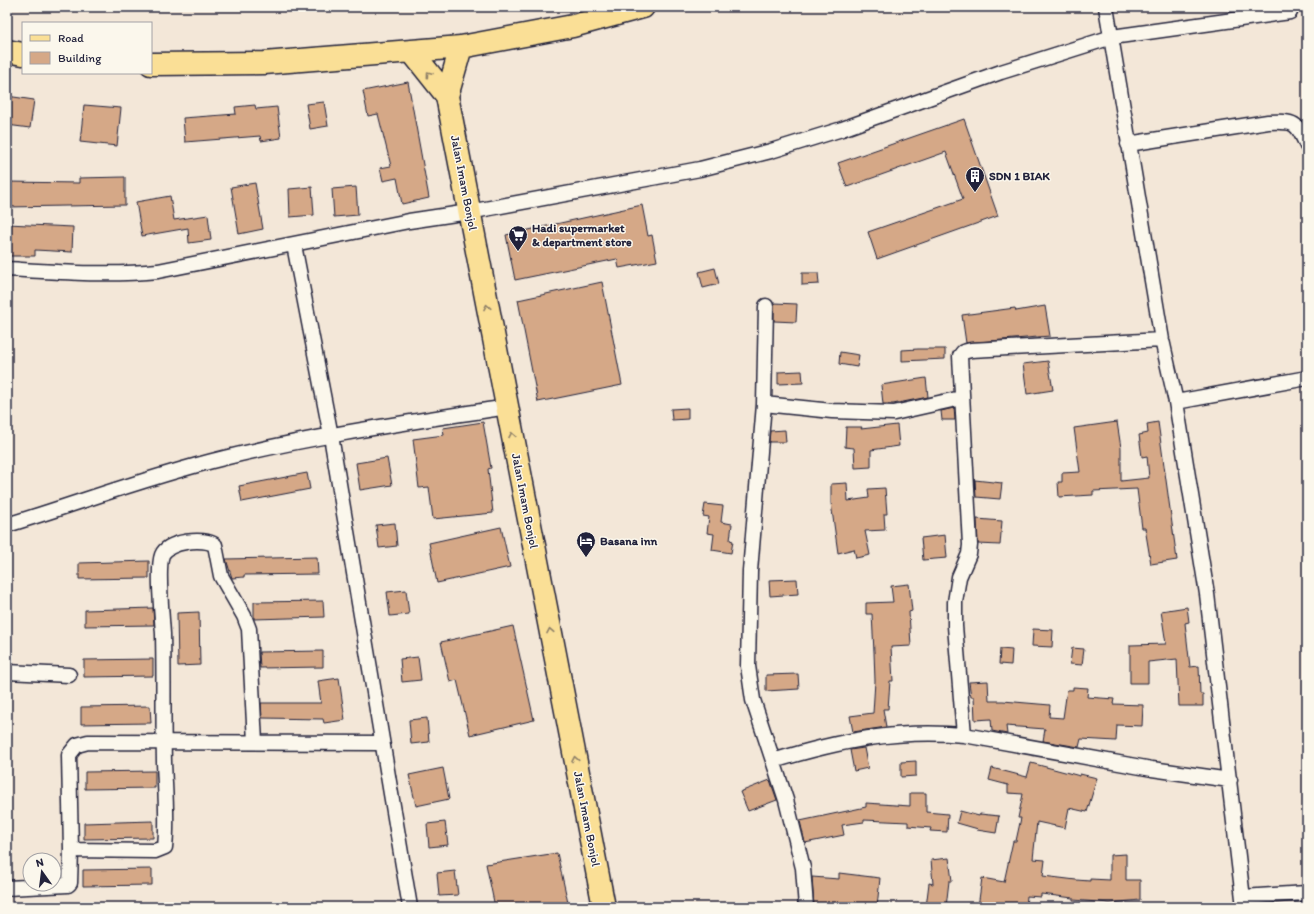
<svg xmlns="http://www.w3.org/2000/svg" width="1314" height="914" viewBox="0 0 1314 914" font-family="Itim,sans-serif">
  <rect width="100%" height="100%" fill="#f3e7d8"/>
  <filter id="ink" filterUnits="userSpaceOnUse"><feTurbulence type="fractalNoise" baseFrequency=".025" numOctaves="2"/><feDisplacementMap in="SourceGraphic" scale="8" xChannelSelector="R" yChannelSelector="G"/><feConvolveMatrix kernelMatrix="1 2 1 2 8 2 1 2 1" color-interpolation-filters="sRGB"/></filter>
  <g filter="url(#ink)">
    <!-- building -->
    <path fill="#d5a887" stroke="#22223b" d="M408 82 429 198 402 204 397 178 383 181 380 168 391 166 378 114 368 116 363 91Z
      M7 96 34 100 30 128 7 125Z
      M324 102 328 126 310 129 306 104Z
      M84 105 121 108 117 146 80 142Z
      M255 105 256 109 277 107 281 138 261 141 260 136 185 142 183 118 236 114 235 107Z
      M964 119 998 216 877 259 868 232 963 199 946 152 847 187 838 163Z
      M125 177V205L7 207V182L79 183V178Z
      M255 183 263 229 239 234 231 187Z
      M312 187 314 215 290 217 289 189Z
      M356 187 358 215 334 217 332 189Z
      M170 196 174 220 208 215 211 240 189 243 188 228 142 236 136 202Z
      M642 205 648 236 652 235 657 261 619 268 617 259 515 280 506 235Z
      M7 224 73 227 72 252 35 250V256H7Z
      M715 268 719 284 703 288 699 272Z
      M802 273H818L819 284 802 285Z
      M602 282 622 385 538 402 518 300Z
      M774 303 797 304 796 322 774 321Z
      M1045 306 1050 336 966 343 962 315 1015 308 1016 311Z
      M918 349H945V359L902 361V350Z
      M840 352 859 355 857 367 839 364Z
      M1048 361 1053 390 1027 394 1023 364Z
      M802 371 803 383 778 384V372Z
      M926 378 928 397 893 404H883L881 385Z
      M688 408V419L672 420 671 409Z
      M954 408 955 420H942L941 411Z
      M483 422 491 468 488 469 493 513 433 519 429 487 419 488 413 439 444 435 443 428Z
      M1117 422 1121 448V481L1149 478 1147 456 1142 457 1139 435 1148 433 1147 424 1158 422 1177 560 1151 564 1145 528H1142L1137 489 1093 491V495L1059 497 1058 482H1062V473L1080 472 1074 428Z
      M897 425 899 446 871 450V467L855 468 854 448 845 447 846 427H862L861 429Z
      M785 430 786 442H769L770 431Z
      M387 458 392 485 360 490 356 463Z
      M307 473 310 489 242 502 239 486Z
      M975 480 1002 483 1000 499 976 497Z
      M847 483 848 501 869 498 868 489 885 488 887 514H884L885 530 865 531 870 555 856 558 854 549 838 553 831 503V484Z
      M705 504 723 506 721 522 732 524 730 540 733 541 731 553 712 550 714 534 707 533 709 517 703 516Z
      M977 519 1002 521 1000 545 978 544Z
      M395 523 397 546 379 548 376 525Z
      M501 527 510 567 437 583 429 543Z
      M945 535 947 558 923 560 921 538Z
      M317 557 318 574 244 575V577L232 578 226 559Z
      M149 561V578L79 579V563Z
      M797 579 798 594 770 596 769 580Z
      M909 584 912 611 909 612 911 646 891 647 893 681H890L888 709H883L886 727 853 732 850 716 873 713 875 681 874 652 872 614H866V603L893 602 891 586Z
      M406 590 409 614 390 616 387 592Z
      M323 601 324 617 254 619V602Z
      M1187 607 1189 622 1185 623 1190 667 1199 666 1200 694H1203V706H1179L1177 659 1148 662V683H1130V645L1166 644 1161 611Z
      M153 608 154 625 85 626V610Z
      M199 612 200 665 178 666 177 613Z
      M513 626 534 720 470 735 457 680 450 682 441 642Z
      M1033 629 1053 630 1052 647 1032 646Z
      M1072 648 1084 649 1082 665 1070 664Z
      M1000 649 1012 650 1011 665 999 664Z
      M323 651V667L260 668 259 652Z
      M418 657 421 680 402 682 400 659Z
      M153 659V676L84 677V660Z
      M798 674 799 689 766 691V675Z
      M339 678 345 720 324 723 323 719 262 718 261 703H321L318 681Z
      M988 681 989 701H1003L1050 705 1049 717 1063 718 1067 690H1073V687L1088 688 1087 697 1114 699 1113 704 1143 705 1142 726 1117 725 1116 741 1081 739 1079 747 1043 741 1045 729 1006 726 1007 734 992 731 991 719 975 720 974 697H971L969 682Z
      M150 706 151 723 81 724V707Z
      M427 718 429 742 411 744 409 720Z
      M864 748 868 768 854 771 850 750Z
      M916 761V776L901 777V762Z
      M1031 763 1080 776V774L1097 778 1087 812 1069 808 1065 828 1037 822 1033 859 1045 860 1043 876 1076 880 1090 881V879L1110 880V855L1126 854V880H1140V900L1110 903 1073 900V898L1041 894V897L1027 896 1026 907H978L982 878 1004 882 1013 841H1016L1021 818H1018L1023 794 1008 793V785L989 780 992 768 1027 777Z
      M443 768 449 799 416 806 409 775Z
      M155 771V788L85 789V772Z
      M770 780 777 800 748 811 740 792Z
      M910 793H926V812L948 814 947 832 930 831 931 828 908 826V822L864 820V822L842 825 844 835 805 843 800 821 866 807V803L910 806Z
      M960 811 979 816 980 814 999 816 996 833 977 830 978 829 957 823Z
      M153 821V838L84 839V823Z
      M445 822 448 845 429 847 427 824Z
      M557 853 568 903 548 907H495L486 864Z
      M949 858 952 881H949L946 907H926L929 883 933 884 931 860Z
      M152 869V885L83 886V870Z
      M455 871 458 895 439 896 437 873Z
      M839 873 880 878 877 907H814L812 877 839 879Z"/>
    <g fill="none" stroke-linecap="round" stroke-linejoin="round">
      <defs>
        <path id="minor" d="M1106 7 1162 340 1176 402 1207 594 1244 907
          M1128 144 1268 122C1295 121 1297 122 1307 146
          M294 245 331 436 410 907
          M7 269C57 272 108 276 158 271L409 221 469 212 700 169 771 151 842 129 1001 72 1112 37 1290 12
          M766 306 764 404 750 571 748 666 753 700 786 800 803 868 806 907
          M1176 402 1307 378
          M764 404 832 411 894 413 961 398
          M7 525C79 503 150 476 224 458 317 435 412 422 507 407
          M7 672 69 675
          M964 735 955 626V602L959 577 969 554 970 545 960 356 963 352 971 350 1162 340
          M773 761C839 741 895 729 964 735L1152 769 1230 780
          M71 850 155 851 165 847C168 820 165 790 164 762 163 719 164 676 163 634 162 617 157 568 162 555 168 541 204 537 215 545L221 576 244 616 249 629 255 742
          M7 888 68 885 70 883 71 850 69 755 77 745 88 742 382 743
          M1243 897 1307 893"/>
        <path id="primary" d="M461 47 447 96 604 907
          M7 51 23 54
          M412 52 447 96
          M151 64 264 63 461 47 573 26 643 7"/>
      </defs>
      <!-- minor casing -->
      <use href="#minor" stroke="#22223b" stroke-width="17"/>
      <!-- primary casing -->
      <use href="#primary" stroke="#22223b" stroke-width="25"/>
      <!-- minor -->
      <use href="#minor" stroke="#fbf7ec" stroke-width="14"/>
      <!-- primary -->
      <use href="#primary" stroke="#fadf96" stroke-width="22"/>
    </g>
    <!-- one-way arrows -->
    <defs><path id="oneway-chevron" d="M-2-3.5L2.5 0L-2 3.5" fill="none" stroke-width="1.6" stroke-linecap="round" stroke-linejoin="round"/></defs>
    <g stroke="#8e8068">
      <use href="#oneway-chevron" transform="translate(429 74) rotate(-126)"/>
      <use href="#oneway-chevron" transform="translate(487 307) rotate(-101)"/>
      <use href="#oneway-chevron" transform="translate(512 435) rotate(-101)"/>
      <use href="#oneway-chevron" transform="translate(550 631) rotate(-101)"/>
      <use href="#oneway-chevron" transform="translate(575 759) rotate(-101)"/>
    </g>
  </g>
  <!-- icons -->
  <defs>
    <symbol id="building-pin" viewBox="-11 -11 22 30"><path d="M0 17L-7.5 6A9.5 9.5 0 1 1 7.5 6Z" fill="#22223b" stroke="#fbf7ec"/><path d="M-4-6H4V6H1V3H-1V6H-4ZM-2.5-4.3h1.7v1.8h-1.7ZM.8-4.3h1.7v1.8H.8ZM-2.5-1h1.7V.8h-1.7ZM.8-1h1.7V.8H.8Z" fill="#fff"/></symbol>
    <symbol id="supermarket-pin" viewBox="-11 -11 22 30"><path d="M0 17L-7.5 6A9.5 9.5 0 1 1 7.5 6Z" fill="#22223b" stroke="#fbf7ec"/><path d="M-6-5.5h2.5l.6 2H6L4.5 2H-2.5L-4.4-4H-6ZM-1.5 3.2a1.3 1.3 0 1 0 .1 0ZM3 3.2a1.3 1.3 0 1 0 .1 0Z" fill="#fff"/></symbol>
    <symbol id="hotel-pin" viewBox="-11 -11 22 30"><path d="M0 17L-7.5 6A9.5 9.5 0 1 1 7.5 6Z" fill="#22223b" stroke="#fbf7ec"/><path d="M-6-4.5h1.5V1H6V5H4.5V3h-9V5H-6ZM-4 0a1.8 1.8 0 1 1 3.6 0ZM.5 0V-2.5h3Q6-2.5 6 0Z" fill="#fff"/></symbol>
  </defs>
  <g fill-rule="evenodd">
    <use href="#building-pin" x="964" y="165" width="22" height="30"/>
    <use href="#supermarket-pin" x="507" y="224" width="22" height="30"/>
    <use href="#hotel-pin" x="575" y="530" width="22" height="30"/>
  </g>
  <g text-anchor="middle" stroke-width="3" stroke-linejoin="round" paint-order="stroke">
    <!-- poi labels -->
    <g font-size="12" font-weight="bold" fill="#22223b" stroke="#fbf7ec" text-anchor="start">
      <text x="989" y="180">SDN 1 BIAK</text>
      <text x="532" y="232">Hadi supermarket<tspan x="532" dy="14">&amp; department store</tspan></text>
      <text x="600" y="545">Basana inn</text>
    </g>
    <!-- street labels -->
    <g font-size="12" fill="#22223b" stroke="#fbf7ec">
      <text transform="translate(464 183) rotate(79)" y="4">Jalan Imam Bonjol</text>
      <text transform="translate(525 501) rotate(79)" y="4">Jalan Imam Bonjol</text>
      <text transform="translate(587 819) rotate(79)" y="4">Jalan Imam Bonjol</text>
    </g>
  </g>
  <!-- margin -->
  <rect width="1314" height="914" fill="none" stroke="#fbf7ec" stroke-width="24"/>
  <rect x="12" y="12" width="1290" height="890" fill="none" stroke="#22223b" stroke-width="1.5" filter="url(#ink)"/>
  <!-- legend -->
  <rect x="22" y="22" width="130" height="52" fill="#fbf7ec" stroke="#a4a2a5"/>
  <rect x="30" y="35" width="20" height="6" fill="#fadf96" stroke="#a4a2a5"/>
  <text x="58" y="42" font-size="12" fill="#22223b">Road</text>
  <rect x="30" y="52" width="20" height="12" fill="#d5a887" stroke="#a4a2a5"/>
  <text x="58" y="62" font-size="12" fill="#22223b">Building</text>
  <!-- north arrow -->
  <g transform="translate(42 872) rotate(346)"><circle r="19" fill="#fbf7ec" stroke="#a4a2a5"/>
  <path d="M0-3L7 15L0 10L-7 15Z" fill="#22223b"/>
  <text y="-6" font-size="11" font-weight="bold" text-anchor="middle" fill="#22223b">N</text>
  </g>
</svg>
